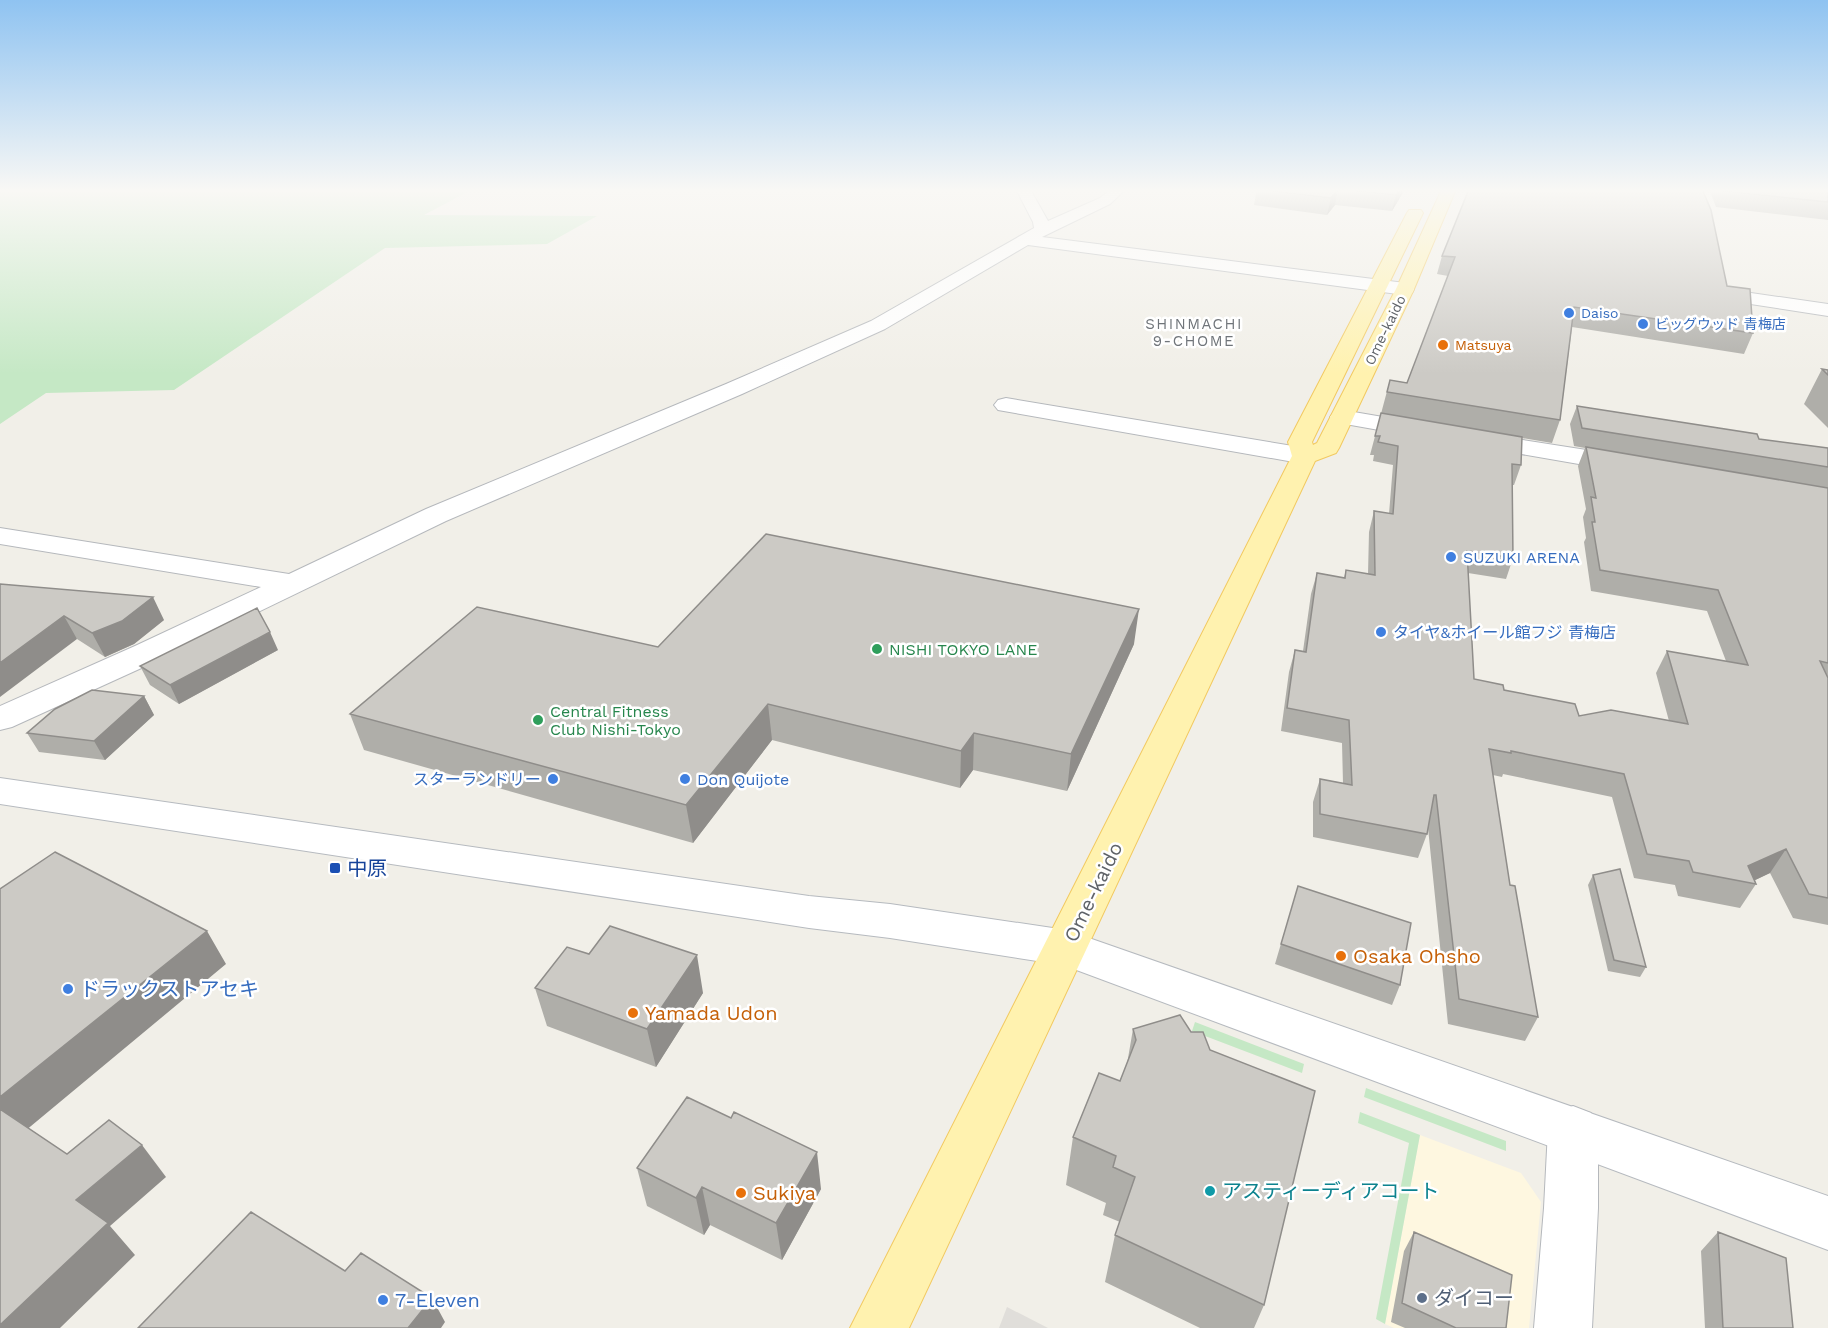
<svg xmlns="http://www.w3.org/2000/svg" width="1828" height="1328" viewBox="0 0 1828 1328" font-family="'Work Sans','Noto Sans JP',sans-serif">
  <rect width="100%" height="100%" fill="#f1efe8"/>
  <!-- commercial -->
  <path fill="#fef7e0" d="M1420 1135 1521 1173 1541 1202 1529 1328H1394L1385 1324Z"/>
  <!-- industrial -->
  <path fill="#e0deda" d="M1007 1307 1048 1328H999Z"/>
  <!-- green -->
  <path fill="#c5e8c5" d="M0 189H473L424 215 597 216 547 244 385 248 174 390 46 393 0 424Z
    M1195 1022 1304 1064 1302 1073 1192 1031Z
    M1366 1088 1506 1141V1151L1364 1097Z
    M1360 1112 1420 1135 1385 1324 1376 1319 1409 1143 1358 1123Z"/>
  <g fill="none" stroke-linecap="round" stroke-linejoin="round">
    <defs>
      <path id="street" d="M1016 189H1030L1048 221 1100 198 1111 189H1126L1110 204 1042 237 1405 283 1412 285 1414 289 1412 293 1405 295 1028 245 885 329 742 394 446 521 159 660 12 727 0 730V706L135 646 261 587 0 544V528L289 574 426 509 726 384 871 321 1034 228 1033 222Z
        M1751 293 1828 304V316L1744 303 1741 299 1744 295Z
        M1006 398 1305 448 1314 451 1318 456 1314 461 1305 464 998 410 994 405 998 400Z
        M1342 410 1424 424 1433 426 1436 431 1433 436 1424 438 1334 422 1330 417 1334 412Z
        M1478 433 1625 456 1634 459 1638 464 1634 469 1625 472 1469 445 1466 440 1469 435Z
        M1573 1106 1591 1113 1598 1130V1208L1592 1328H1534L1544 1208 1548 1130 1555 1113Z"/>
      <path id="secondary" d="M0 778 809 896 890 904 1066 930 1828 1196V1250L1063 965 890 938 809 928 0 804Z"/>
      <path id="primary" d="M1442 189H1456L1414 289 1339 448 1336 453 1315 461 909 1328H850L1292 456 1288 442 1407 213 1409 210H1421L1423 213 1312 442 1313 445 1317 443 1396 289Z"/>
    </defs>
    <!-- street casing -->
    <use href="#street" stroke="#b5b8bc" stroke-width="2"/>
    <!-- secondary casing -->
    <use href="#secondary" stroke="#b6babf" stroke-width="2"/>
    <!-- primary casing -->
    <use href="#primary" stroke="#f2c960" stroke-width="2"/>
    <!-- street -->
    <use href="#street" fill="#fff" fill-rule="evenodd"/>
    <!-- secondary -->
    <use href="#secondary" fill="#fff" fill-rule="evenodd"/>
    <!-- primary -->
    <use href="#primary" fill="#fff2af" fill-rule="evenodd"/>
  </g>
  <!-- wall -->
  <path fill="#afaea9" d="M1257 189H1405L1392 211 1335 205 1327 215 1254 205Z
    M1709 189H1828V220L1716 207Z
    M1442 256 1727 286 1753 333 1744 354 1572 327 1560 420 1552 443 1522 438 1521 465 1514 485H1512L1513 558 1506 579 1468 573 1474 679 1579 716 1669 721 1656 673 1667 651 1726 661 1707 611 1591 591 1584 542 1586 538 1583 517 1586 509 1578 466 1585 448 1574 446 1570 424 1577 406 1759 439 1828 448V925L1793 918 1770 873 1755 880 1756 884 1740 908 1678 896 1675 885 1634 878 1612 797 1503 774 1502 777 1493 775 1510 885 1538 1017 1525 1041 1448 1024 1428 828 1427 834 1418 858 1313 837V802L1320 779 1343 783 1342 743 1281 731 1289 672 1295 650 1303 651 1311 594 1317 573 1344 578 1346 570 1368 574 1369 532 1374 511 1389 514 1393 465 1373 461 1374 455H1370L1390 380 1407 383 1448 276 1437 274Z
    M1822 369 1828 370V428L1804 404Z
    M0 584 164 620 134 644 105 657 77 639Z
    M1134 644 1067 791 973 770 960 788 772 740 693 843 364 750 350 714 658 647Z
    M278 650 179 704 150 685 140 666Z
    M144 696 154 715 105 760 39 752 27 733Z
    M1593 875 1646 967 1640 977 1608 971 1588 885Z
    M1298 886 1400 985 1392 1005 1275 964Z
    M535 988 703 993 656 1067 547 1026Z
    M1133 1029 1264 1305 1254 1328H1200L1105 1282 1115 1235 1120 1222 1103 1215 1106 1203 1066 1185 1073 1137 1120 1081 1127 1064Z
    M637 1168 821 1189 782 1260 710 1225 704 1235 647 1206Z
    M1414 1232 1506 1328H1405L1391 1322 1404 1251Z
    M1718 1232 1793 1328H1705L1701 1251Z"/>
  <!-- shaded-wall -->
  <path fill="#8f8d8a" d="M1338 189 1335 205 1327 215 1331 198Z
    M1399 189H1405L1392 211 1396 195Z
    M153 597 164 620 134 644 105 657 92 633Z
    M1139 609 1134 644 1067 791 1071 754Z
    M64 616 77 639 0 697V663Z
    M270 632 278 650 179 704 170 685Z
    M144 696 154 715 105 760 94 741Z
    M768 704 772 740 693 843 686 805Z
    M974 733 973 770 960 788 961 751Z
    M1786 849 1770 873 1749 883 1748 866Z
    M207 931 226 964 19 1136 0 1114V1097Z
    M697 955 703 993 656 1067 647 1029Z
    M142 1145 166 1177 110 1226 135 1255 60 1328H0V1325L76 1200Z
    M817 1152 821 1189 782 1260 776 1223Z
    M702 1187 710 1225 704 1235 696 1198Z
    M432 1298 445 1322 441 1328H408Z"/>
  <!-- building -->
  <path fill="#cccac5" stroke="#8f8d8a" stroke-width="1.5" d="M1256 189H1338L1331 198Z
    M1340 189H1399L1396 195Z
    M1469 189H1702L1711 210 1727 286 1750 289 1753 333 1574 307 1560 420 1387 392 1390 380 1407 383 1455 257 1442 256Z
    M1722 189H1828V202L1723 191Z
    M1822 369 1828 370V375Z
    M1577 406 1757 434 1759 439 1828 448V467L1582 428Z
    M1381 413 1522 437 1521 465 1512 464 1513 558 1467 551 1474 679 1503 685 1504 690 1575 704 1579 716 1611 710 1688 724 1667 651 1748 665 1718 590 1600 570 1592 522H1595L1591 497 1596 498 1586 447 1828 488V663L1820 661 1828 678V898L1809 894 1786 849 1748 866 1756 884 1693 872 1689 861 1647 854 1624 774 1511 751V753L1489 749 1510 885 1515 886 1538 1017 1459 999 1436 795H1434L1427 834 1320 814V779L1352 785 1349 720 1287 708 1295 650 1306 652 1317 573 1345 578 1346 570 1375 575 1374 511 1393 514 1398 446 1378 442 1380 436H1375Z
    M766 534 1139 609 1071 754 974 733 961 751 768 704 686 805 350 714 477 607 658 647Z
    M0 584 153 597 122 621 92 633 64 616 0 663Z
    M257 608 270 632 170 685 140 666Z
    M92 690 144 696 94 741 27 733 55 709Z
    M55 852 207 931 0 1097V889Z
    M1620 869 1646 967 1614 960 1593 875Z
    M1298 886 1411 923 1400 985 1281 944Z
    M610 926 697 955 647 1029 535 988 567 947 589 954Z
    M1180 1015 1191 1032H1203L1210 1050 1315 1091 1264 1305 1115 1235 1135 1177 1113 1167 1116 1156 1073 1137 1099 1073 1120 1081 1136 1040 1133 1029Z
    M687 1097 731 1118 734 1112 817 1152 776 1223 702 1187 696 1198 637 1168Z
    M0 1109 67 1154 109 1120 142 1145 76 1200 108 1223 0 1325Z
    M251 1212 345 1271 361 1253 432 1298 408 1328H138Z
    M1414 1232 1512 1275 1506 1328H1456L1402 1303Z
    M1718 1232 1786 1258 1793 1328H1723Z"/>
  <!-- sky -->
  <linearGradient id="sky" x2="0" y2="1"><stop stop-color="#8fc3f1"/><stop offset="0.51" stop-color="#f9f8f5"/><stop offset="1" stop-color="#f9f8f5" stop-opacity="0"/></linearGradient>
  <rect width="1828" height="374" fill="url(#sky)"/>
  <!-- markers -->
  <g fill="#3f7fe0" stroke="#fff" stroke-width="2">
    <circle cx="1569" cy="313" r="6"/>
    <circle cx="1643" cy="324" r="6"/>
    <circle cx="1451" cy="557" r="6"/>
    <circle cx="1381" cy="632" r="6"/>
    <circle cx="553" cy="779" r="6"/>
    <circle cx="685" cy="779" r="6"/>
    <circle cx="68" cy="989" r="6"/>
    <circle cx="383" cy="1300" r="6"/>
  </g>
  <g fill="#e8710a" stroke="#fff" stroke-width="2">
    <circle cx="1443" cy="345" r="6"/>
    <circle cx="1341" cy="956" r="6"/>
    <circle cx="633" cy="1013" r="6"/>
    <circle cx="741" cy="1193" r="6"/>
  </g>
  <g fill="#2e9e5b" stroke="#fff" stroke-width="2">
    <circle cx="877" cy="649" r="6"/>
    <circle cx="538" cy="720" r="6"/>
  </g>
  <rect fill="#1a4fb4" stroke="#fff" stroke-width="2" x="329" y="862" width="12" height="12" rx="3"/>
  <circle fill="#0f9aa8" stroke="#fff" stroke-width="2" cx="1210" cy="1191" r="6"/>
  <circle fill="#5c6f8a" stroke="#fff" stroke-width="2" cx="1422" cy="1298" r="6"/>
  <g text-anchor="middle" stroke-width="5" stroke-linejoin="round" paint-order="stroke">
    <!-- far-shop labels -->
    <g font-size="14" fill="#366cbe" stroke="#fff" text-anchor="start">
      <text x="1581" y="318">Daiso</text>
      <text x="1655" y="329">ビッグウッド 青梅店</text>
    </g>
    <!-- far-street labels -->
    <g font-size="14" fill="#5f6368" stroke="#fff">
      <text transform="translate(1385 330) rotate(-64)" y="5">Ome-kaido</text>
    </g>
    <!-- far-food labels -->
    <g font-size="14" fill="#c56008" stroke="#fff" text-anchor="start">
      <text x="1455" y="350">Matsuya</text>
    </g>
    <!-- far-neighbourhood labels -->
    <g font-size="15" letter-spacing="1.5" fill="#70757a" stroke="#fff">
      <text x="1194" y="329">SHINMACHI<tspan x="1194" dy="17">9-CHOME</tspan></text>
    </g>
    <!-- shop labels -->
    <g font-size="16" fill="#366cbe" stroke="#fff" text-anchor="start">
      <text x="1463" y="563">SUZUKI ARENA</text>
      <text x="1393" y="638">タイヤ&amp;ホイール館フジ 青梅店</text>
      <text x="541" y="785" text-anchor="end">スターランドリー</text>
      <text x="697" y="785">Don Quijote</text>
    </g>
    <!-- leisure labels -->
    <g font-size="16" fill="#27864d" stroke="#fff" text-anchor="start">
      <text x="889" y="655">NISHI TOKYO LANE</text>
      <text x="550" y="717">Central Fitness<tspan x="550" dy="18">Club Nishi-Tokyo</tspan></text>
    </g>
    <!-- near-transit labels -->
    <g font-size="20" fill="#164399" stroke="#fff" text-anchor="start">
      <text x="347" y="875">中原</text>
    </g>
    <!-- near-street labels -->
    <g font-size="20" fill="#5f6368" stroke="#fff">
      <text transform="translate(1093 892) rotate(-64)" y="7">Ome-kaido</text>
    </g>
    <!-- near-food labels -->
    <g font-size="20" fill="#c56008" stroke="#fff" text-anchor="start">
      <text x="1353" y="963">Osaka Ohsho</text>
      <text x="645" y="1020">Yamada Udon</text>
      <text x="753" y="1200">Sukiya</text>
    </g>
    <!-- near-shop labels -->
    <g font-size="20" fill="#366cbe" stroke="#fff" text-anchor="start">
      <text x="80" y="996">ドラックストアセキ</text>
      <text x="395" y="1307">7-Eleven</text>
    </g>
    <!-- near-culture labels -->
    <g font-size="20" fill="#0d838f" stroke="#fff" text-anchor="start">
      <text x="1222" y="1198">アスティーディアコート</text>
    </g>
    <!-- near-service labels -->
    <g font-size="20" fill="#4e5e75" stroke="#fff" text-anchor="start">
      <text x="1434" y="1305">ダイコー</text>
    </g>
  </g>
</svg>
